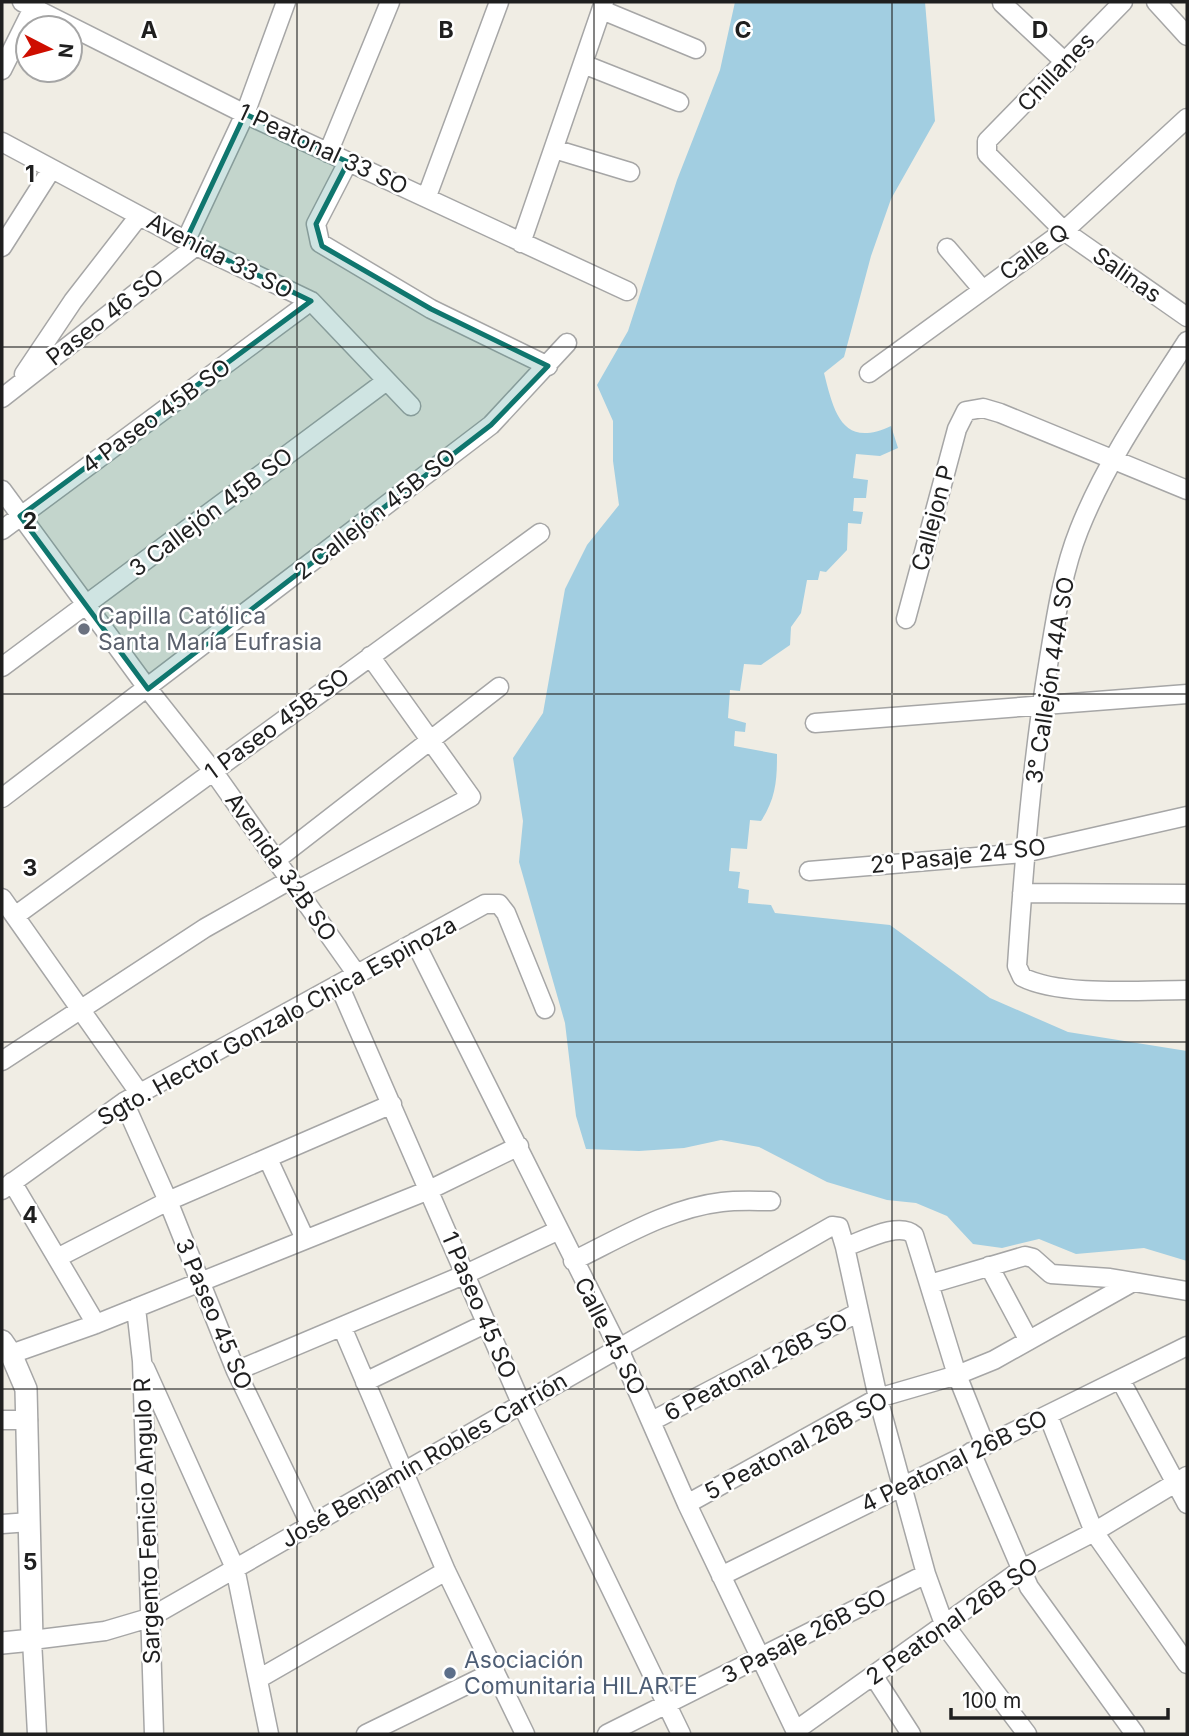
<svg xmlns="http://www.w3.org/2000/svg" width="1189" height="1736" viewBox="0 0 1189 1736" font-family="Inter,sans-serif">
  <rect width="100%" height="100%" fill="#f0ede4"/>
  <!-- water -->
  <path fill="#a2cee1" d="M735 2H925L935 121 891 199 871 256 844 357 824 373C834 412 842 449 891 426L898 448 880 456 856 454 853 478 868 480 866 498H854L853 511 863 512 861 524 848 523 847 550 826 572 820 571 818 580H807L801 613 791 627 790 645 761 665 744 664 740 691 730 690 728 718 746 723 745 732 735 731 734 746 777 754C777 780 776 798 761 821L750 820 747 849 731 848 729 871 740 872 738 888 749 890 748 903 771 905 775 913 890 925 990 998 1068 1032 1187 1051V1261L1144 1248 1076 1254 1039 1239 1002 1248 973 1244 947 1216 916 1203 887 1200 827 1182 759 1147 721 1140 684 1148 639 1151 586 1149 576 1116 565 1023 519 862 523 821 513 758 543 713 565 589 587 545 619 505 613 461V421L597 385 628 331 677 180 720 70Z"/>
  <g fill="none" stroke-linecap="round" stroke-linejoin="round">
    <defs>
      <path id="minor" d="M22 2 245 114 627 291
        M1123 2 987 141V154L1064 231 1187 317
        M1156 2 1187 36
        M1002 3 1066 63
        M602 10 696 49
        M583 64 679 102
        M2 70 36 2
        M2 142 196 246 311 301 411 406
        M554 149 630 172
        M328 153 390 2
        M348 162 316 224 320 243 431 309 548 366
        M427 196 499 2
        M186 240 245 114 286 2
        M521 243 604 2
        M2 247 51 170
        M947 248 982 289
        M1187 341C1148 402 1106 462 1079 530 1063 570 1056 616 1049 659 1032 761 1024 863 1017 966L1022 977C1061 997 1143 990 1187 990
        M869 373 1064 231 1187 118
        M24 374 73 301 139 216
        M2 398 196 246
        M2 490 148 689 213 771 358 976
        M2 530 311 301
        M906 619 957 429 966 411 983 408 1000 413 1187 490
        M2 667 385 382
        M815 723 1187 694
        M2 798 491 425 567 343
        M276 860 499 687
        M809 871 1024 853 1187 816
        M298 890 471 797 370 656
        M1022 893 1187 894
        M2 898 140 1094
        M15 916 540 533
        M415 942 619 1349 687 1504 797 1734
        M339 985 521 1403 681 1734
        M2 1061 205 928 290 880
        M124 1102 168 1201 236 1371 310 1524
        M268 1159 305 1239
        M12 1182 96 1324
        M2 1190 124 1102 485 904H499L506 913 545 1009
        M845 1247C863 1241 899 1221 914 1235L957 1375 985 1445
        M57 1258 168 1201 392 1104
        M573 1261C620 1238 669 1208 722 1202 738 1200 755 1201 771 1201
        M989 1266 1028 1339
        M930 1284 1025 1256 1033 1258 1051 1274 1110 1278 1187 1291
        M136 1308 142 1361 154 1734
        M342 1327 446 1571 525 1734
        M11 1354 96 1324 429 1190 519 1146
        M145 1368 235 1568 269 1734
        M236 1371 466 1274 559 1230
        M1121 1381 1187 1504
        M365 1382 487 1323
        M1048 1415 1094 1532 1187 1664
        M2 1420H28
        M652 1421 859 1312
        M971 1452 1029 1587 1135 1734
        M687 1504 878 1398 957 1375 994 1360 1133 1282
        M2 1524 30 1522
        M721 1576 1187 1346
        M873 1675 911 1734
        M260 1678 446 1571
        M795 1731 1022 1569 1094 1532 1187 1476
        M37 1734 32 1640 105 1631 149 1618 832 1226 839 1227 845 1247 878 1398 926 1574 944 1624 1027 1734
        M366 1734 495 1671
        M607 1734 926 1574"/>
      <path id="tertiary" d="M2 1341 11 1354 26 1389 32 1640 2 1643"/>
    </defs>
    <!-- minor casing -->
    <use href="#minor" stroke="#a6a6a6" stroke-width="21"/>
    <!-- tertiary casing -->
    <use href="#tertiary" stroke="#a6a6a6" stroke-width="24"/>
    <!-- minor -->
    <use href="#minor" stroke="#fff" stroke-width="18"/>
    <!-- tertiary -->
    <use href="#tertiary" stroke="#fff" stroke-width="21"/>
  </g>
  <!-- marked area -->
  <path fill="#0f766e" fill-opacity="0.2" stroke="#0f766e" stroke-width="5" stroke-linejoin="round" d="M245 114 348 162 316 224 322 246 431 309 548 366 491 425 148 689 20 516 311 301 186 240Z"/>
  <!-- grid -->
  <path fill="none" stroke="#1f1f1f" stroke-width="2" stroke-opacity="0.55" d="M297 2V1734M594 2V1734M892 2V1734M2 347H1187M2 694H1187M2 1042H1187M2 1389H1187"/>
  <!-- markers -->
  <circle fill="#6b7280" stroke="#fff" stroke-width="2.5" cx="84" cy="629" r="7"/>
  <circle fill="#5c6f8a" stroke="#fff" stroke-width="2.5" cx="450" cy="1673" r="7"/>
  <g text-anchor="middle" stroke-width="5" stroke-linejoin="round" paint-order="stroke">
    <!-- street labels -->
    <g font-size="23" fill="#1f1f1f" stroke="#fff">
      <text transform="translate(1056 72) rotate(-46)" y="8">Chillanes</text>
      <text transform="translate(323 149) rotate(25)" y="8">1 Peatonal 33 SO</text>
      <text transform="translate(1034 252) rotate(-36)" y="8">Calle Q</text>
      <text transform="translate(220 256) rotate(27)" y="8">Avenida 33 SO</text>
      <text transform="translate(1127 275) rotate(35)" y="8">Salinas</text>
      <text transform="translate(105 317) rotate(-38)" y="8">Paseo 46 SO</text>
      <text transform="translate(156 416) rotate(-36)" y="8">4 Paseo 45B SO</text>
      <text transform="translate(211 512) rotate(-37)" y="8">3 Callejón 45B SO</text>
      <text transform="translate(375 514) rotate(-38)" y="8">2 Callejón 45B SO</text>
      <text transform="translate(933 518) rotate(-75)" y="8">Callejon P</text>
      <text transform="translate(1050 680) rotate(-81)" y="8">3° Callejón 44A SO</text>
      <text transform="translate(277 724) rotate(-36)" y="8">1 Paseo 45B SO</text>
      <text transform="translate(958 856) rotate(-6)" y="8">2º Pasaje 24 SO</text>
      <text transform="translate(281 867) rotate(55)" y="8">Avenida 32B SO</text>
      <text transform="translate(277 1021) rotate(-29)" y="8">Sgto. Hector Gonzalo Chica Espinoza</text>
      <text transform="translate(479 1305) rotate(67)" y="8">1 Paseo 45 SO</text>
      <text transform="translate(214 1314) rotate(67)" y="8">3 Paseo 45 SO</text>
      <text transform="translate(610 1336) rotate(63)" y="8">Calle 45 SO</text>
      <text transform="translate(756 1367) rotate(-28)" y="8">6 Peatonal 26B SO</text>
      <text transform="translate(796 1446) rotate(-28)" y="8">5 Peatonal 26B SO</text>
      <text transform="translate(424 1460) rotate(-30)" y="8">José Benjamín Robles Carrión</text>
      <text transform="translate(954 1461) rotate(-26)" y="8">4 Peatonal 26B SO</text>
      <text transform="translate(147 1521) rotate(-92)" y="8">Sargento Fenicio Angulo R</text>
      <text transform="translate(952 1621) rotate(-35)" y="8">2 Peatonal 26B SO</text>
      <text transform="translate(804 1636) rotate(-27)" y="8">3 Pasaje 26B SO</text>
    </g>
    <!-- worship labels -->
    <g font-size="23" fill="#5b616d" stroke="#fff" text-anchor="start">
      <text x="98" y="624">Capilla Católica<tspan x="98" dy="26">Santa María Eufrasia</tspan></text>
    </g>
    <!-- service labels -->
    <g font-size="23" fill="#4e5e75" stroke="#fff" text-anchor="start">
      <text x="464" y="1668">Asociación<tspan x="464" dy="26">Comunitaria HILARTE</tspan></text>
    </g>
  </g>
  <g font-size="23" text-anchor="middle" font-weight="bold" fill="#1f1f1f" stroke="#fff" stroke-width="5" stroke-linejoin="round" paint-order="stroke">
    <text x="149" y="38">A</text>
    <text x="446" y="38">B</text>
    <text x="743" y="38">C</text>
    <text x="1040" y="38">D</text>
    <text x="30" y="182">1</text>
    <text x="30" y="529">2</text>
    <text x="30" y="876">3</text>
    <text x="30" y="1223">4</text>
    <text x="30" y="1570">5</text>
  </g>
  <!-- border -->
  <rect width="1189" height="1736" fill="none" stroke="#1f1f1f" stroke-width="7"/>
  <!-- north arrow -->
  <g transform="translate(49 49) rotate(96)"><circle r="33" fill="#ffffff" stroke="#a5a5a5" stroke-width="2"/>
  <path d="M0-5L12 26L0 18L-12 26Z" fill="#ce0e00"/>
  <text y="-10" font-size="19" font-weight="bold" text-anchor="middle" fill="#1f1f1f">N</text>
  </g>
  <!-- scale -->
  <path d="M951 1708v10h217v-10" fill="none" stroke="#1f1f1f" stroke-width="3.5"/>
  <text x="962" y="1708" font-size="21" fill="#1f1f1f" stroke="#ffffff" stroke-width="5" paint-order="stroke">100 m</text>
</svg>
